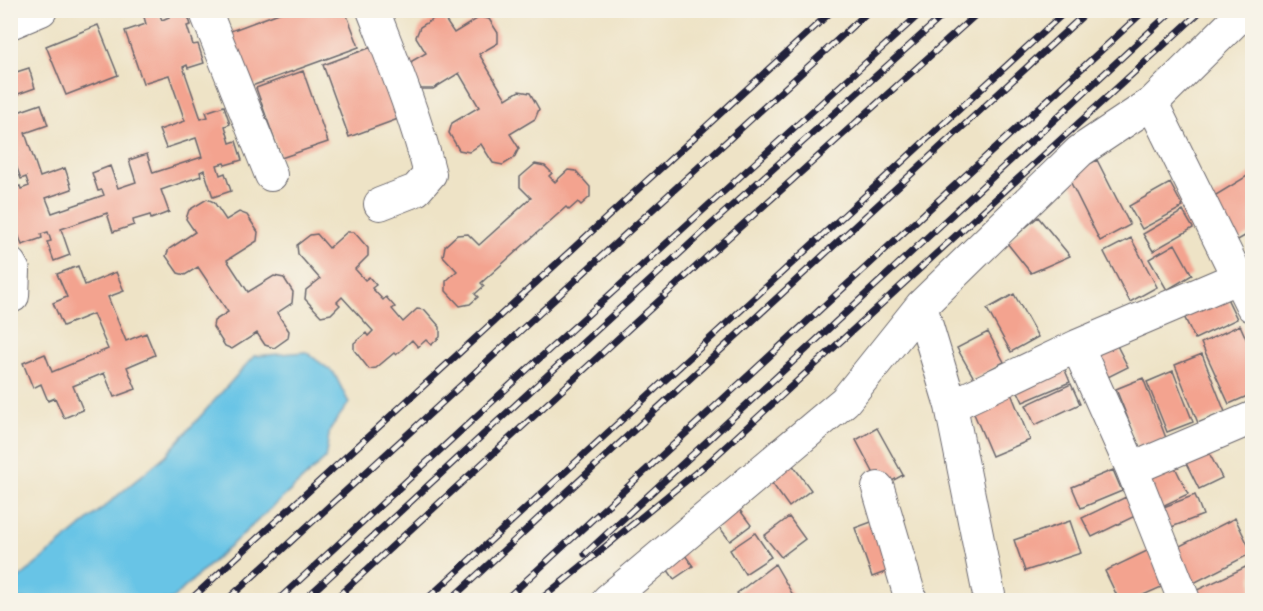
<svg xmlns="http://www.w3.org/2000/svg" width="1263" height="611" viewBox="0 0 1263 611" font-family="'Libre Caslon Text',serif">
  <rect width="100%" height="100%" fill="#f7f3e8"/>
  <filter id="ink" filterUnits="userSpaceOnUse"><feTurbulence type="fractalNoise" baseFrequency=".0167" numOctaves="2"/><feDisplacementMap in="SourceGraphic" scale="12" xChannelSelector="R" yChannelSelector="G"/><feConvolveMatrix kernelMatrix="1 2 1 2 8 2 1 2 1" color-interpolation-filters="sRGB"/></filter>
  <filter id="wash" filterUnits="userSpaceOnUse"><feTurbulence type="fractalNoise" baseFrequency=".008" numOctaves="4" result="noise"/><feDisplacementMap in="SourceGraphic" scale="24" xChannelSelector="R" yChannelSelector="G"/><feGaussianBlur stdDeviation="1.35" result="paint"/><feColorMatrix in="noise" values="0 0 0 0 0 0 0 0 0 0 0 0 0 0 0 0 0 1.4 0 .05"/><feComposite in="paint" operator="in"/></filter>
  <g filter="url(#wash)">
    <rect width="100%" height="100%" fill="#eee3c6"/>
    <!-- water -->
    <path fill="#68c4e6" stroke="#457390" stroke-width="1.5" d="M306 352 334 373 349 403 330 429 325 459 171 600H11V585L166 455 254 356Z"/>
    <g id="blocks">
      <!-- building -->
      <path fill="#f3a38f" d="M142 10H164L159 13 162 20 169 17 168 14 186 10 191 25 187 26 193 45 198 44 204 63 188 68 187 65 183 67 201 119 208 117 206 112 224 106 230 124 225 126 230 143 236 141 242 160 225 165 224 163 217 165 220 175 225 173 231 191 213 197 204 170 200 172 201 176 161 190 169 212 151 219 150 215 133 220 134 225 113 232 107 213 61 229 70 255 54 261 47 242 51 241 48 232 41 234 42 238 22 245 10 212V189L20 186 21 189 29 186 26 177 21 179 10 149V101L15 113 41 104 48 125 25 133 40 177 65 168 72 189 46 198 52 213 104 195 102 190 98 191 92 173 110 166 118 188 136 182 129 160 147 154 153 173 202 157 196 138 166 148 159 130 185 121 169 75 143 83 125 31 146 24Z
        M287 10H345L359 47 249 87 228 32Z
        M436 17 446 21 454 33 480 17 489 19 498 33V43L479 54 506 99 519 91 530 93 539 109 535 119 510 134 519 148 514 158 503 165 493 163 481 144 469 152 459 150 449 133 452 123 479 107 459 73 433 89H421L410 70 412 61 426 53 416 37 420 27Z
        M98 25 118 75 66 95 46 46Z
        M372 47 398 119 349 137 323 65Z
        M29 68 35 88 10 97V74Z
        M303 71 328 142 281 158 256 88Z
        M1097 160 1130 225 1100 241 1067 175Z
        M535 164 545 166 552 173 549 176 555 182 568 170 576 171 590 187V197L581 205 578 202 569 210 566 207 481 283 484 286 475 294 478 297 470 304 460 306 446 291V281L457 271 443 256 445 246 457 235 468 234 479 245 531 198 520 187V177Z
        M1252 173V232L1236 241 1211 198Z
        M1170 183 1183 207 1142 229 1129 206Z
        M207 199 214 202 226 220 239 212 247 215 258 232 257 241 227 260 248 292 274 276 284 278 293 292 292 303 277 313 289 331 288 338 274 348 265 345 257 333 232 349 225 346 213 327 214 321 228 312 198 267 185 275 178 273 166 256 169 249 195 232 186 219 189 210Z
        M1183 211 1193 228 1153 251 1143 234Z
        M1038 217 1070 256 1031 273 1007 243Z
        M347 232H354L368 248V256L355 269 365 280 369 277 376 285 372 288 383 300 386 297 395 307 392 309 403 322 417 309 425 310 440 327V337L431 345 426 340 418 347 412 340 396 355 394 353 376 368 369 369 354 350V343L366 333 368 336 373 331 342 297 337 302 340 305 331 314 321 316 305 299 306 290 320 279 298 254 297 245 310 235 317 234 329 248Z
        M1131 238 1157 287 1130 302 1104 252Z
        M1175 244 1192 275 1167 290 1149 259Z
        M78 266 85 285 116 272 124 291 108 297 126 341 146 333 155 355 127 367 136 389 114 397 104 373 73 386 83 410 64 418 55 398 48 401 41 384 33 388 23 363 45 354 52 372 108 349 93 314 63 326 53 303 67 297 57 274Z
        M1222 288 1237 319 1195 339 1180 308Z
        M1014 294 1038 337 1011 352 987 309Z
        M1240 325 1252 352V394L1229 404 1201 343Z
        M988 332 1004 362 974 378 957 348Z
        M1112 336 1128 367 1100 381 1085 350Z
        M1202 354 1225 412 1198 423 1175 365Z
        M1062 363 1070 382 1023 402 1014 383Z
        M1173 371 1193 422 1167 432 1147 382Z
        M1143 378 1166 438 1140 449 1116 389Z
        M1071 384 1080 404 1035 425 1026 405Z
        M1008 386 1030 440 992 456 969 402Z
        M877 428 903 475 881 487 856 440Z
        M1207 449 1222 478 1199 489 1185 461Z
        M786 456 811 490 789 507 764 472Z
        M1173 463 1188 494 1156 509 1142 477Z
        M1113 470 1122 491 1081 508 1072 487Z
        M1195 495 1203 515 1169 528 1161 508Z
        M1126 497 1135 516 1092 537 1082 518Z
        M733 501 751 525 730 541 711 516Z
        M789 517 805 539 781 557 764 536Z
        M1235 518 1252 553 1188 586 1170 551Z
        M874 521 891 570 872 577 855 528Z
        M1070 521 1081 553 1025 571 1014 540Z
        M755 533 771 557 745 574 730 550Z
        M679 547 693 566 674 579 661 560Z
        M1149 550 1166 585 1132 600H1119L1105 571Z
        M775 564 794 597 788 600H743L737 593Z
        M1252 564V600H1199L1195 591Z"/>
    </g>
  </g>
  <g filter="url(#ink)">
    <use href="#blocks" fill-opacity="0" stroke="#69666c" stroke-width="1.5"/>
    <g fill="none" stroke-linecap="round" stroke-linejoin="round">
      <defs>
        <path id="minor" d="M205 10 271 175
          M373 10C394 64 416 118 430 174L416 190 380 204
          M10 23 41 10
          M1152 103 1252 306
          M10 264 14 271 13 296 10 297
          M921 306 951 406
          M1077 346 1132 469 1184 600
          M1132 469 1252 418
          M878 488 911 600
          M608 600 845 401 921 306 961 267 1080 151 1152 103 1246 10
          M990 600 951 406 1077 346 1239 277"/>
      </defs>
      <!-- minor casing -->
      <use href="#minor" stroke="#69666c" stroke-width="34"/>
      <!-- minor -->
      <use href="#minor" stroke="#fff" stroke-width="32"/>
      <defs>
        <path id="rail" d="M585 554 1173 10
          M190 600 833 10
          M227 600 870 10
          M278 600 520 376 924 10
          M304 600 704 231 949 10
          M334 600 699 264 981 10
          M426 600 1067 10
          M450 600 1089 10
          M505 600 1145 10
          M540 600 709 462 1202 10"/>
      </defs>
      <!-- rail casing -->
      <use href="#rail" stroke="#22223b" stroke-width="7"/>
      <!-- rail -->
      <use href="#rail" stroke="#f7f3e8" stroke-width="4.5" stroke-dasharray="14" stroke-linecap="butt"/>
    </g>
  </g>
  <!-- margin -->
  <rect width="1263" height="611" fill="none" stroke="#f7f3e8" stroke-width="36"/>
</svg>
